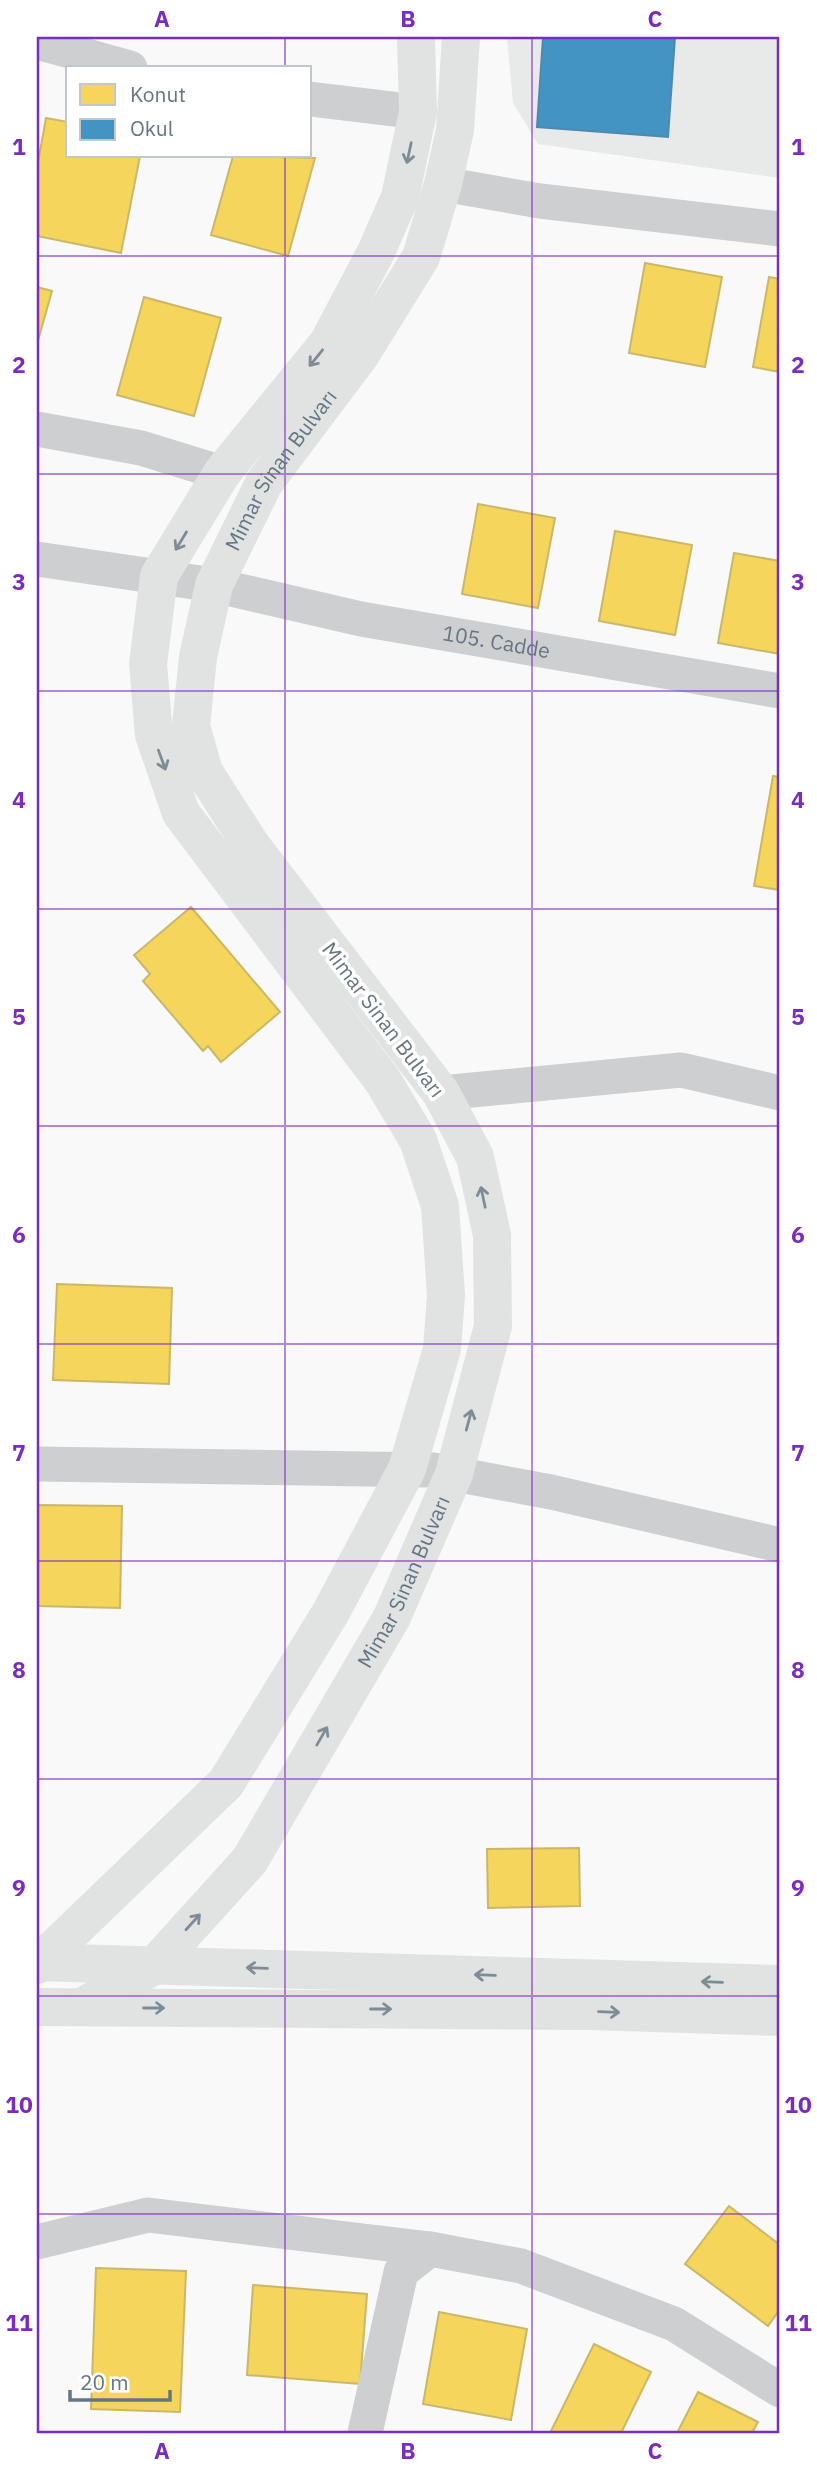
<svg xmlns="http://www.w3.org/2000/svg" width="817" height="2470" viewBox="0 0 817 2470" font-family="'IBM Plex Sans',sans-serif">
  <rect width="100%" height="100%" fill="#f9f9f9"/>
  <!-- built -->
  <path fill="#e8e9e9" d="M507 37H780V178L538 144 513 103Z"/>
  <!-- homes -->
  <path fill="#f6d55c" stroke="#cab868" stroke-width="2" d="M46 118 68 122V156H140L121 253 37 236V168Z
    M233 156 315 158 288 256 211 235Z
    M645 263 722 277 705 367 629 353Z
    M769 277 780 279V372L753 367Z
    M37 287 52 291 37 344Z
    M144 297 221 318 194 416 117 395Z
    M478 504 555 518 538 608 462 594Z
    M615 531 692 545 675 635 599 621Z
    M734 553 780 561V654L718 643Z
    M773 776 780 777V890L754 886Z
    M191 907 280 1012 221 1062 208 1046 203 1051 143 981 150 974 134 955Z
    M57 1284 172 1288 169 1384 53 1380Z
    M37 1505 122 1506 120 1608 37 1606Z
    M579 1848 580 1906 488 1908 487 1849Z
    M729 2206 780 2245V2309L768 2326 685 2264Z
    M96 2268 186 2271 180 2412 91 2409Z
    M253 2285 367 2294 360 2384 247 2375Z
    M439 2312 527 2329 511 2420 423 2404Z
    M594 2344 651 2372 621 2433H550Z
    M698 2392 758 2422 752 2433H677Z"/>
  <!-- schools -->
  <path fill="#4393c3" stroke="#4d8ab0" stroke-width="2" d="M543 37H675L668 137 537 127Z"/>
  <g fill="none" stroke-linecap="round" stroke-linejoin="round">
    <!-- street -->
    <g stroke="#cecfd0" stroke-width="35">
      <path d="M37 42 130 68"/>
      <path d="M310 99 418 112"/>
      <path d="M443 184 540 201 780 229"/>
      <path d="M37 429 141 448 222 473"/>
      <path id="s1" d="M37 559 214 585 361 619 780 691"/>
      <path d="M441 1093 681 1070 780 1093"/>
      <path d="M37 1464 433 1470 551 1492 780 1545"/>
      <path d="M37 2242 148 2215 430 2249"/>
      <path d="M365 2433 401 2272 430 2249 521 2266 674 2324 780 2390"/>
    </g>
    <!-- secondary -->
    <g stroke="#e1e2e2" stroke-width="38">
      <path d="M37 1962 780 1984"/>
      <path d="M37 1965 226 1783 331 1612 407 1469 442 1349 446 1295 440 1206 418 1140 383 1081 181 813 154 735 148 664 159 576 222 473 328 343 376 252 400 197 418 112 416 37"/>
      <path d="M37 2007 589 2011 780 2017"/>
      <path id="s2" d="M82 2007 155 1965 250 1860 392 1617 454 1474 493 1326 492 1235 475 1157 441 1093 251 845 204 772 191 726 198 657 214 585 264 483 361 354 421 257 443 184 455 130 461 37"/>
    </g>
  </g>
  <!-- one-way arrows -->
  <defs><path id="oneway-shaft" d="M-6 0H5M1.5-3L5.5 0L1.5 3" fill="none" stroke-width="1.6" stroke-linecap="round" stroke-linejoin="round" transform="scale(1.75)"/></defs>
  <g stroke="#7e8c96">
    <use href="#oneway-shaft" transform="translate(409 153) rotate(102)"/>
    <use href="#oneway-shaft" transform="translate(316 358) rotate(129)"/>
    <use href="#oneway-shaft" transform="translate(181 541) rotate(121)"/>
    <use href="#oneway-shaft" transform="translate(162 760) rotate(70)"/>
    <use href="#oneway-shaft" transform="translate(483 1197) rotate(-102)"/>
    <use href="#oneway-shaft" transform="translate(469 1420) rotate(-75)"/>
    <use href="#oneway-shaft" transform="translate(322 1736) rotate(-60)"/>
    <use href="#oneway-shaft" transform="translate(193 1922) rotate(-48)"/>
    <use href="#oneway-shaft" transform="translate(257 1968) rotate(-178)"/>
    <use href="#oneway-shaft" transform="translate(485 1975) rotate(-178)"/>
    <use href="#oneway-shaft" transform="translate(712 1982) rotate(-178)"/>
    <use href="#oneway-shaft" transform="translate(154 2008)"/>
    <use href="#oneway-shaft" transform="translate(381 2009)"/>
    <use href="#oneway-shaft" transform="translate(609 2012) rotate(2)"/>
  </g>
  <!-- grid -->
  <path fill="none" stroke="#7b2cbf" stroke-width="2" stroke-opacity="0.55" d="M285 37V68M532 37V2433M285 156V2433M37 256H780M37 474H780M37 691H780M37 909H780M37 1126H780M37 1344H780M37 1561H780M37 1779H780M37 1996H780M37 2214H780"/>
  <g text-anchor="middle" stroke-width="7" stroke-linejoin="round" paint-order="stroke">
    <!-- street labels -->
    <g font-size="21" fill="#657683" stroke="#fff">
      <text dy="7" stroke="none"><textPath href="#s2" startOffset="1783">Mimar Sinan Bulvarı</textPath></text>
      <text dy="7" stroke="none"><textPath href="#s1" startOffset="467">105. Cadde</textPath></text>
      <text transform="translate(383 1020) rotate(53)" y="7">Mimar Sinan Bulvarı</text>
      <text dy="7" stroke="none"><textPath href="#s2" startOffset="544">Mimar Sinan Bulvarı</textPath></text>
    </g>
  </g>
  <!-- border -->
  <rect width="817" height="2470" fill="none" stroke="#ffffff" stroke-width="77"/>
  <!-- legend -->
  <rect x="66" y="66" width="245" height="91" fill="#ffffff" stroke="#c1c8cd" stroke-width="2"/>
  <rect x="80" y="84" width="35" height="21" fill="#f6d55c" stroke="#c1c8cd" stroke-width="2"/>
  <text x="130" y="102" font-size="21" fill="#657683">Konut</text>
  <rect x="80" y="119" width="35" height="21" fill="#4393c3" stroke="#c1c8cd" stroke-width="2"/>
  <text x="130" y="136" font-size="21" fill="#657683">Okul</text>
  <!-- scale -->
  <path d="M70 2390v10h100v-10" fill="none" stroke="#657683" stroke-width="3.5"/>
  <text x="80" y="2390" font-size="21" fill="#657683" stroke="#ffffff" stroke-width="5" paint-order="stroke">20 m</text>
  <rect x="38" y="38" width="740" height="2394" fill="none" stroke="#7b2cbf" stroke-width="2.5"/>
  <g font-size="23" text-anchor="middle" font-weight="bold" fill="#7b2cbf">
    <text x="162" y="27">A</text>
    <text x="408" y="27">B</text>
    <text x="655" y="27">C</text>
    <text x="19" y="155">1</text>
    <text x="798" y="155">1</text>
    <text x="19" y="373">2</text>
    <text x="798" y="373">2</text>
    <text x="19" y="590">3</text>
    <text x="798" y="590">3</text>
    <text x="19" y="808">4</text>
    <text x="798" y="808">4</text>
    <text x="19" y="1025">5</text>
    <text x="798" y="1025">5</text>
    <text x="19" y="1243">6</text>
    <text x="798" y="1243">6</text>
    <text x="19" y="1461">7</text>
    <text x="798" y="1461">7</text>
    <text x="19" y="1678">8</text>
    <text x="798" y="1678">8</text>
    <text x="19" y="1896">9</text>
    <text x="798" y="1896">9</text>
    <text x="19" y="2113">10</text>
    <text x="798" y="2113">10</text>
    <text x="19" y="2331">11</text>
    <text x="798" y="2331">11</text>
    <text x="162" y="2459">A</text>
    <text x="408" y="2459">B</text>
    <text x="655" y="2459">C</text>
  </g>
</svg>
